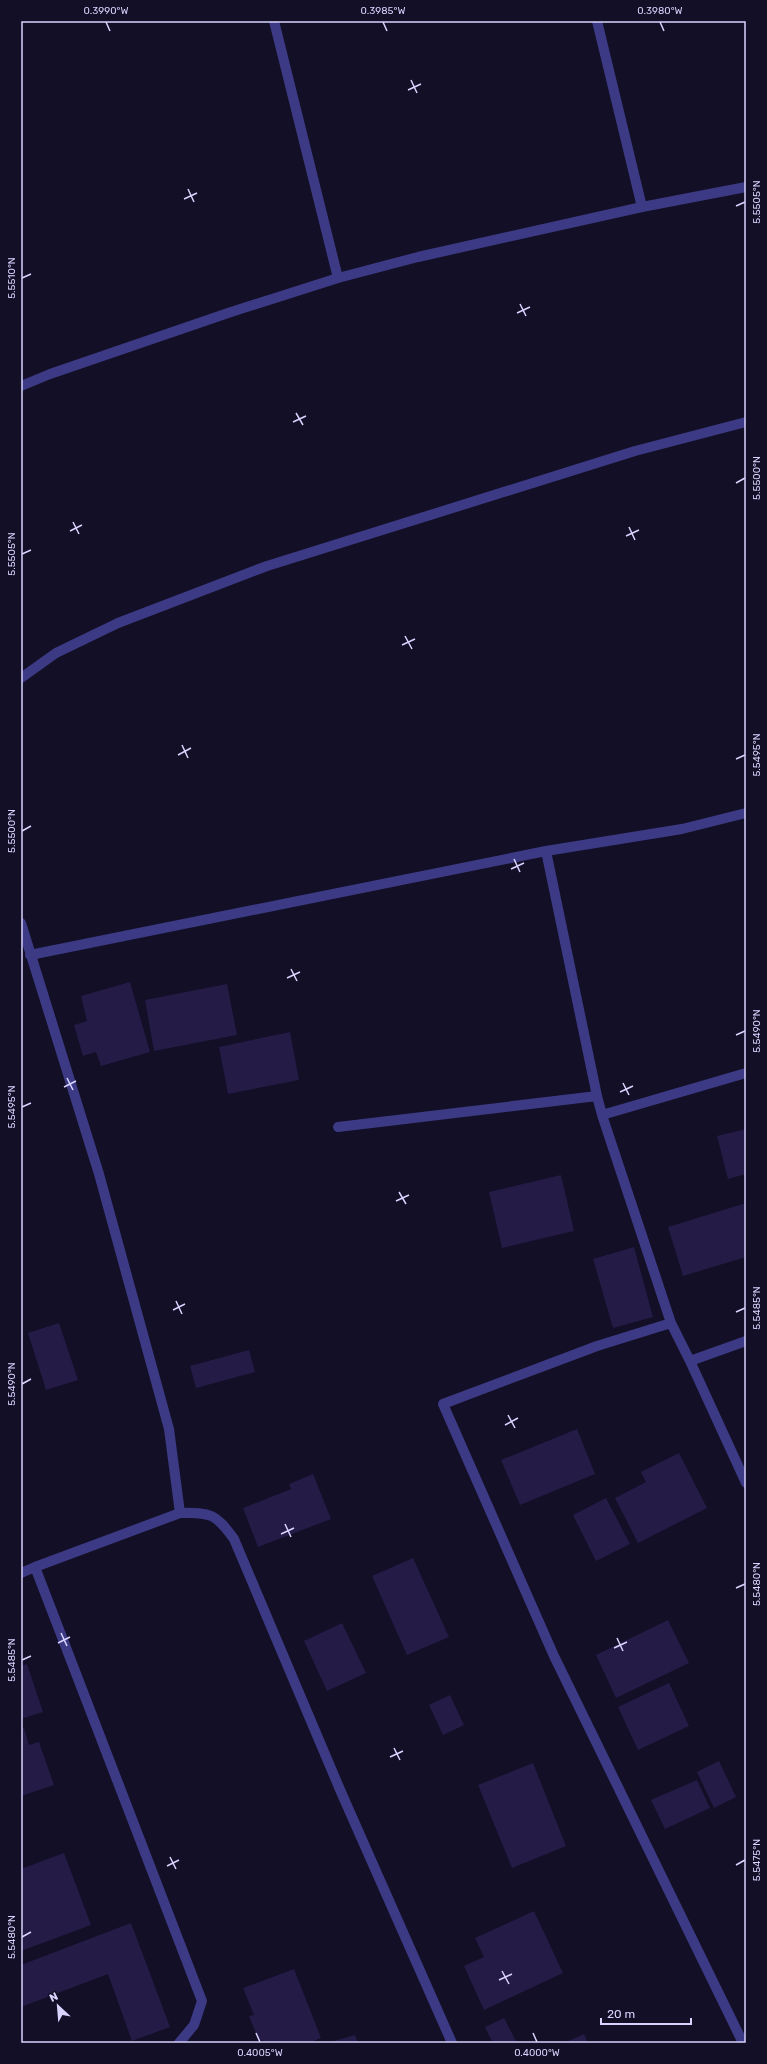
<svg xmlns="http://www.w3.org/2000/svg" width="767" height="2064" viewBox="0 0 767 2064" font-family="Rubik,sans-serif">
  <rect width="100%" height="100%" fill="#130f26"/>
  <!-- building -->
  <path fill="#241b47" d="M130 982 150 1052 101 1066 96 1052 83 1056 74 1025 87 1021 81 996Z
    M227 984 237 1035 154 1051 145 1000Z
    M290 1032 299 1080 228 1094 219 1047Z
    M746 1129V1174L728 1179 717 1136Z
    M561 1175 574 1231 502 1248 489 1192Z
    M746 1203V1257L683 1276 668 1227Z
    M634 1247 653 1317 613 1328 593 1259Z
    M59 1323 78 1380 46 1390 28 1333Z
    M249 1350 255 1372 196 1388 190 1366Z
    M577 1429 595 1474 520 1505 501 1460Z
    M679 1453 707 1508 638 1543 615 1498 646 1482 641 1472Z
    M313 1474 331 1519 258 1547 243 1508 291 1489 289 1484Z
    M606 1498 630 1544 596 1561 573 1515Z
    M413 1558 449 1637 407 1655 372 1576Z
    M668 1620 689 1663 616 1698 596 1655Z
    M342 1623 366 1673 327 1691 304 1641Z
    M27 1664 43 1712 21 1719V1666Z
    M669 1683 689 1726 638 1750 618 1707Z
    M450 1695 464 1725 443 1735 429 1705Z
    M24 1728 29 1745 39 1742 54 1785 21 1796V1729Z
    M719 1761 736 1797 714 1808 697 1772Z
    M533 1763 566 1846 512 1868 478 1785Z
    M697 1780 710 1808 665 1829 651 1800Z
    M64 1853 91 1925 21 1951V1869Z
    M534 1911 563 1973 484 2010 464 1966 484 1957 475 1938Z
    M131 1923 170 2027 132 2041 108 1974 21 2007V1965Z
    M294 1969 321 2038 309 2043H264L262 2040 259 2041 249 2016 254 2015 243 1988Z
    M504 2018 517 2043H493L485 2027Z
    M584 2034 588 2043H564Z
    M355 2035 358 2043H327Z"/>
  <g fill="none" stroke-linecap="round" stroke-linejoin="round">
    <!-- minor -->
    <path stroke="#3d3a85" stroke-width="10" d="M274 21 338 278
      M597 21 642 207
      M21 386 50 374 231 312 338 278 418 257 642 207 746 187
      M21 678 56 653 118 623 267 566 635 451 746 422
      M546 851 597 1096 602 1115 671 1323 690 1361 746 1483
      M21 923 99 1174 169 1429 180 1513
      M30 955 546 851 682 829 746 813
      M602 1115 746 1073
      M338 1127 597 1096
      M671 1323 597 1346 443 1404 554 1656 743 2043
      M690 1361 746 1341
      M35 1567 202 2001 194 2025 179 2043
      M21 1573 35 1567 180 1513C211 1512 216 1514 234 1539L341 1792 452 2043"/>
  </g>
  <!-- ticks -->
  <path fill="none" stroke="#d9d4ff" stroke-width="1.5" d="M106 22 110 31M383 22 387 31M660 22 664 31M411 80 417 93M408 90 421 84M188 189 194 202M184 199 197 193M736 206 745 202M22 278 31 274M520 304 526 316M517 313 530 307M296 413 303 425M293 422 306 416M736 483 745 478M73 522 79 534M629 527 635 540M70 531 82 525M626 536 639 530M22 554 31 550M405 636 412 649M402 645 415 639M182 745 188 758M178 755 191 748M736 759 745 755M22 831 31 826M514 859 520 872M511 869 524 863M291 969 297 981M287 978 300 972M736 1035 745 1031M67 1078 73 1090M623 1083 629 1095M64 1087 76 1081M620 1092 633 1086M22 1107 31 1103M399 1192 406 1204M396 1201 409 1195M176 1301 182 1314M173 1310 185 1304M736 1312 745 1308M22 1384 31 1379M508 1415 515 1428M505 1425 518 1418M285 1524 291 1537M281 1534 294 1528M736 1588 745 1584M61 1633 67 1646M617 1638 623 1651M58 1643 70 1637M614 1648 627 1642M22 1660 31 1656M394 1748 400 1760M390 1757 403 1751M170 1857 176 1869M736 1865 745 1860M167 1866 179 1860M22 1937 31 1932M502 1971 509 1984M499 1980 512 1974M256 2033 260 2042M533 2033 537 2042"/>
  <!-- border -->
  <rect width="767" height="2064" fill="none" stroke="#130f26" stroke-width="44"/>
  <!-- north arrow -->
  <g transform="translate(58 2006) rotate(334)" stroke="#130f26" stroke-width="3" paint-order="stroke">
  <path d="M0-3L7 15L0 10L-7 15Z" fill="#d9d4ff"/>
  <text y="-6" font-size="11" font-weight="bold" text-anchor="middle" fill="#d9d4ff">N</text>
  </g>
  <!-- scale -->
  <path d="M601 2018v6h90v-6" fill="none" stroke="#d9d4ff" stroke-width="2"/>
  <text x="607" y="2018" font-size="12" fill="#d9d4ff" stroke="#130f26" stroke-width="3" paint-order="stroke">20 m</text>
  <rect x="22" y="22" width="723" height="2020" fill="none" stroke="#d9d4ff" stroke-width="1.5"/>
  <g font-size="10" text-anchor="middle" fill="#d9d4ff">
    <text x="106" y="14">0.3990°W</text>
    <text x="383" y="14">0.3985°W</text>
    <text x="660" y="14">0.3980°W</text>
    <text transform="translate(756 202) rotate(-90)" y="4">5.5505°N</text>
    <text transform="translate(11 278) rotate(-90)" y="4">5.5510°N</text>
    <text transform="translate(756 478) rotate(-90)" y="4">5.5500°N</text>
    <text transform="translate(11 554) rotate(-90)" y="4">5.5505°N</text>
    <text transform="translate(756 755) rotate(-90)" y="4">5.5495°N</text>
    <text transform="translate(11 831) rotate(-90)" y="4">5.5500°N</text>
    <text transform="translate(756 1031) rotate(-90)" y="4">5.5490°N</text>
    <text transform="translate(11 1107) rotate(-90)" y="4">5.5495°N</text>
    <text transform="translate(756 1308) rotate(-90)" y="4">5.5485°N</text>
    <text transform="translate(11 1384) rotate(-90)" y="4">5.5490°N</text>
    <text transform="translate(756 1584) rotate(-90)" y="4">5.5480°N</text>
    <text transform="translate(11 1660) rotate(-90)" y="4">5.5485°N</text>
    <text transform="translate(756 1860) rotate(-90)" y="4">5.5475°N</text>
    <text transform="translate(11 1937) rotate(-90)" y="4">5.5480°N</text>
    <text x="260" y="2056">0.4005°W</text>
    <text x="537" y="2056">0.4000°W</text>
  </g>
</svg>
